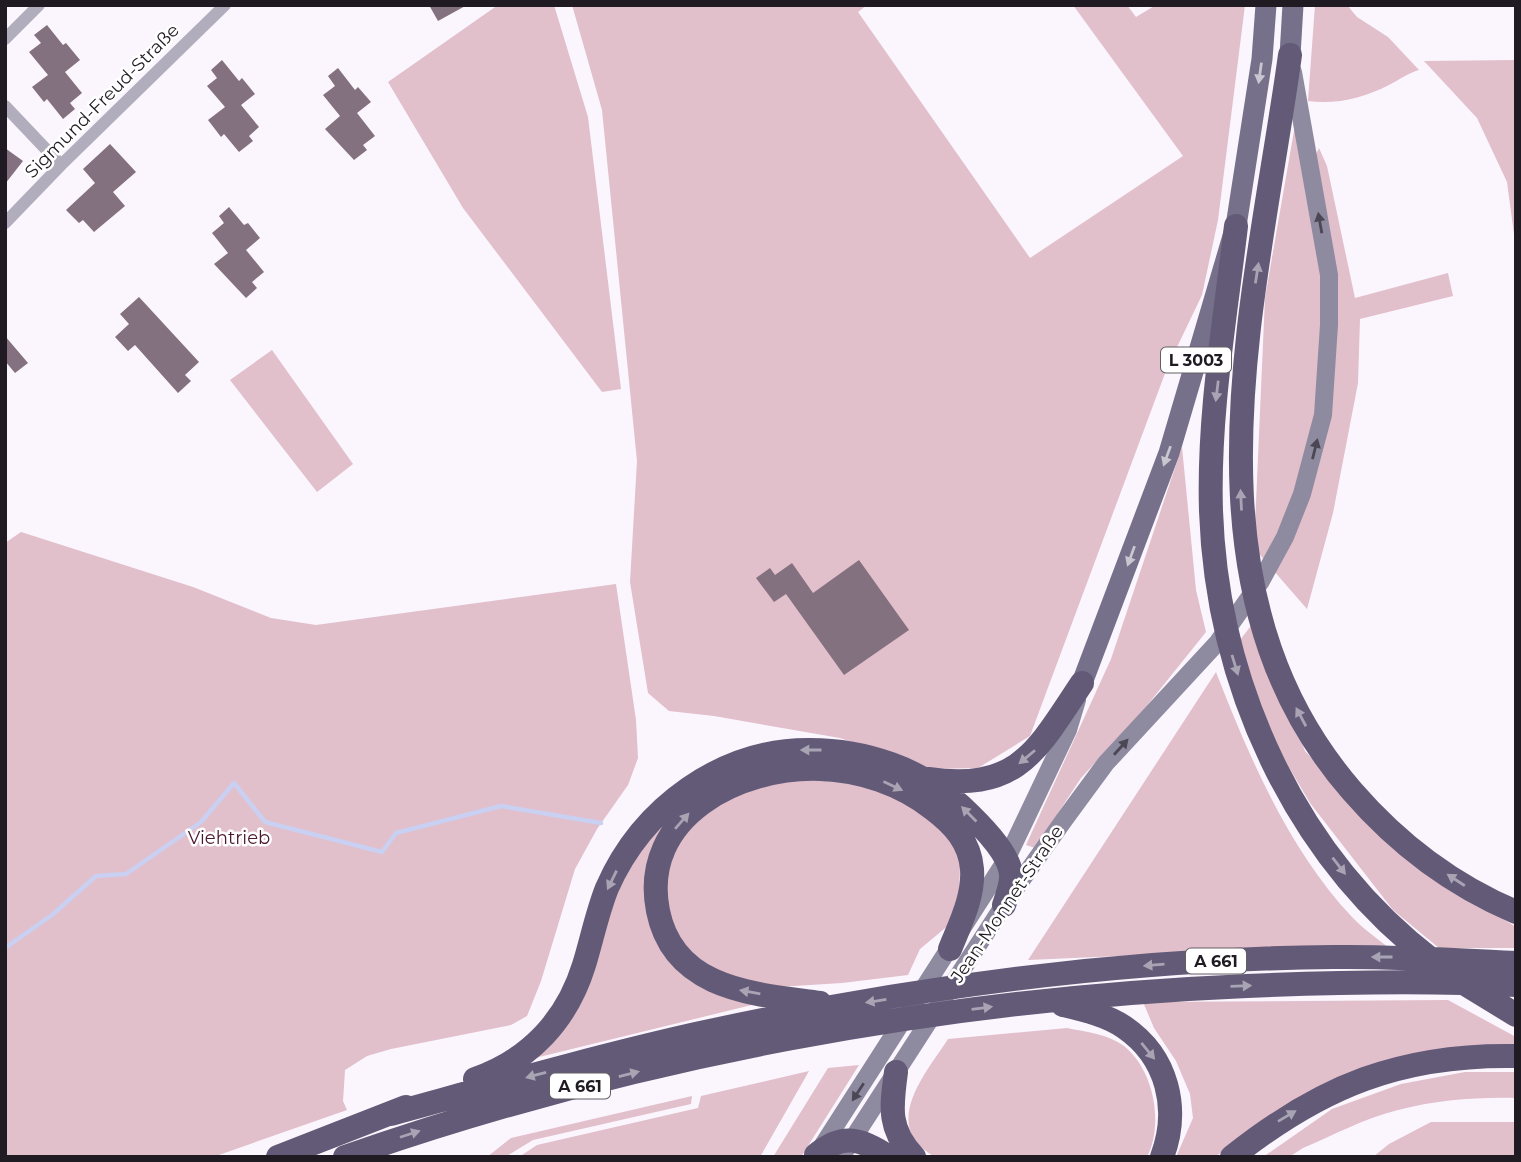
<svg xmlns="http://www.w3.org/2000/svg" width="1521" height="1162" viewBox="0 0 1521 1162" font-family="Montserrat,sans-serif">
  <rect width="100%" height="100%" fill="#fbf5fd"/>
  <!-- green -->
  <path fill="#e1bfcb" d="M498 5H554L588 117 621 389 602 392 463 208 388 82Z
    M572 5H867L858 12 1030 258 1183 156 1073 5H1127L1136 17 1156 5H1245L1218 220 1202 295 1167 368 1030 736 978 768 928 769 840 738 714 716 669 711 648 693 630 582 637 461 602 110Z
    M1315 5H1347L1357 17 1388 37 1419 70C1408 73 1399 80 1389 85 1364 98 1335 105 1308 101Z
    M1516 60V249L1507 182 1477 118 1424 61Z
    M1295 125 1304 179 1319 148 1327 166 1355 298 1448 273 1453 296 1360 319 1358 383 1333 513 1307 609 1254 548 1265 298Z
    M272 350 353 464 317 492 230 380Z
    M1182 447 1196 590 1206 632 1141 713 1081 778 1035 848 1026 845 1111 659Z
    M21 532 193 587 271 618 316 625 616 584 636 720 638 758 628 785 597 829 575 869 541 981 527 1016 511 1025 391 1049 367 1056 345 1070 343 1101 347 1110 213 1157H5V543Z
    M1253 623 1305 751 1404 856 1516 927V948H1439L1393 910 1310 803 1277 747 1237 644Z
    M1216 672C1249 757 1289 850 1352 917 1363 929 1377 938 1389 948L1276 949 1028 960Z
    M815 779 831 782 850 780 918 807 945 834 958 851 960 867 959 893 950 924 920 949 908 975 842 983 777 987 735 980 703 966 679 943 667 914 665 884 670 853 703 806 770 782Z
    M668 816 654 928 764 1002 531 1059 599 938 630 862Z
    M1448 1000 1516 1037V1052L1463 1047 1264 1121 1215 1157H1176L1193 1118 1190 1094 1176 1061 1154 1028 1143 1002Z
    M1067 1028C1086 1032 1108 1034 1124 1046 1154 1070 1164 1124 1147 1157H934C928 1152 921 1148 917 1143 891 1111 931 1066 948 1039Z
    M859 1065 801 1157H773L828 1068Z
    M809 1071 760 1157H519L537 1145 698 1108 701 1096Z
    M1465 1072H1516V1098C1476 1097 1437 1100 1398 1110 1365 1118 1334 1135 1303 1148L1289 1157H1263L1332 1109 1401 1084Z
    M692 1096 691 1104 533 1140 505 1157H487L511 1138Z
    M1431 1122H1516V1157H1373L1389 1144Z"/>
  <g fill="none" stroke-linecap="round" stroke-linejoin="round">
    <!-- stream -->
    <path stroke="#c9d0f2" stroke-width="4.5" d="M5 948 52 915 96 876 126 874 201 822 234 783 265 822 382 852 396 833 501 806 601 823"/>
  </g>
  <!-- building -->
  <path fill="#84717f" d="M429 5H467L438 21Z
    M47 25 63 45 66 43 80 60 65 72 82 93 70 103 75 109 63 119 47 99 44 102 32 87 48 75 29 52 41 43 34 35Z
    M222 60 239 81 242 78 255 94 241 105 259 127 249 136 253 141 239 152 224 134 221 137 208 120 225 107 207 86 217 78 211 70Z
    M338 68 355 90 358 87 371 102 357 113 375 136 363 145 367 150 354 160 325 129 340 116 323 95 335 86 328 76Z
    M110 144 136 172 113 192 125 206 94 232 83 220 79 223 66 210 95 183 83 169Z
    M5 148 23 161 5 184Z
    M229 207 244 225 248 223 260 238 246 250 264 272 252 282 257 288 246 298 214 264 228 253 212 233 224 223 219 216Z
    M139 297 199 362 185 375 191 381 178 393 135 345 128 351 115 337 129 324 120 314Z
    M5 336 28 363 15 373 5 361Z
    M859 560 909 630 844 675 786 594 774 602 756 578 770 568 775 575 792 563 813 593Z"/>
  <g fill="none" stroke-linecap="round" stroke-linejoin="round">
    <!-- minor -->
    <path stroke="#b1adbc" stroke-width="12" d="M5 39 39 5
      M5 106 61 165
      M5 223 61 165 225 5"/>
    <!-- secondary -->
    <path stroke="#8e8a9f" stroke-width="18" d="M819 1151 1006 860 1068 730 1077 700
      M841 1157 1004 905 1064 820 1106 763 1218 642 1261 581 1285 537 1302 494 1323 415 1329 325V275L1293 72"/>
    <!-- primary -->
    <path stroke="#76708a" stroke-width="21" d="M1290 55 1293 5
      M1082 683 1169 453 1236 226 1262 59 1266 5"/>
    <!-- motorway -->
    <path stroke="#625a77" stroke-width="24" d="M1290 55C1257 297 1172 584 1352 791 1397 843 1452 885 1516 912
      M1236 226C1225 320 1208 416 1211 511 1217 683 1294 855 1433 961
      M928 779C1019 792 1037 750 1082 683
      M1462 982 1516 1015
      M820 1003C756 994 674 991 658 911 639 816 740 766 820 769 860 770 901 784 933 809 953 824 970 842 972 869 974 897 960 924 950 949
      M1063 1005C1084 1010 1106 1015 1124 1027 1168 1057 1180 1109 1162 1157
      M896 1072C891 1108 888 1129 914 1157
      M475 1079C530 1060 567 1020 584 965 592 939 597 913 607 888 642 808 722 749 810 750 865 750 921 769 961 806 977 821 1009 852 1011 874 1012 883 1007 896 1004 905
      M391 1114C493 1086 594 1057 696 1034 902 989 1122 959 1333 957 1394 956 1455 960 1516 963
      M816 1155C843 1132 862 1139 889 1157
      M278 1157 406 1107
      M345 1157C634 1056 941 999 1247 986 1336 982 1426 980 1516 985
      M1232 1157C1321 1086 1401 1054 1516 1056"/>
  </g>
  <!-- one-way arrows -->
  <defs><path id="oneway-solid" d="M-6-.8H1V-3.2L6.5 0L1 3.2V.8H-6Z" transform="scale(1.75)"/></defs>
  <g fill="#c8c6d0">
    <use href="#oneway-solid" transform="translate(1260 73) rotate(98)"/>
    <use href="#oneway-solid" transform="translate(1167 456) rotate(110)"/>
    <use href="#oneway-solid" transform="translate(1131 556) rotate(110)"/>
  </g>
  <g fill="#4c4754">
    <use href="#oneway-solid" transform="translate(1320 223) rotate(-100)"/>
    <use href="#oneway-solid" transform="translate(1315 449) rotate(-76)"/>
    <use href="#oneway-solid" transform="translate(1121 747) rotate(-48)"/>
    <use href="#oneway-solid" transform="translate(858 1092) rotate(123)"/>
  </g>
  <g fill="#a9a4b4">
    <use href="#oneway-solid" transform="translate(1257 273) rotate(-81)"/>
    <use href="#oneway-solid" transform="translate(1217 391) rotate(97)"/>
    <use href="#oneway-solid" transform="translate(1241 500) rotate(-93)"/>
    <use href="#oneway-solid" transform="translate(1235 665) rotate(73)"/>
    <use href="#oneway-solid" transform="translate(1301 717) rotate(-118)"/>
    <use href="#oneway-solid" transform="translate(811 750) rotate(-180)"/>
    <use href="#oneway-solid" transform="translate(1027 757) rotate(140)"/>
    <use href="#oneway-solid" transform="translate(893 786) rotate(25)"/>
    <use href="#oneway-solid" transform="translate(969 814) rotate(-135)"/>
    <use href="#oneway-solid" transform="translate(682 821) rotate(-49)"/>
    <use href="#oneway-solid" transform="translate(1339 866) rotate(52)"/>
    <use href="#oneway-solid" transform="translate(612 880) rotate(116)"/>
    <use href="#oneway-solid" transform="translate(1456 880) rotate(-147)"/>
    <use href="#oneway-solid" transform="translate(1382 957) rotate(-180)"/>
    <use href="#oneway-solid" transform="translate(1154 965) rotate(175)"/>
    <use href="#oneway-solid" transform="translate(1241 986) rotate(-2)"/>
    <use href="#oneway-solid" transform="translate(750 992) rotate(-170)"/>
    <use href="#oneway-solid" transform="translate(876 1001) rotate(171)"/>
    <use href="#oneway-solid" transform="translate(982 1008) rotate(-7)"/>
    <use href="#oneway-solid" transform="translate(1148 1051) rotate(51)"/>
    <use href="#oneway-solid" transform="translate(629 1074) rotate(-14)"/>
    <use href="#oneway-solid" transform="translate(536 1075) rotate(165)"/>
    <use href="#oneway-solid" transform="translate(1287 1116) rotate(-31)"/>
    <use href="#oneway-solid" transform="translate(410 1134) rotate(-18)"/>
  </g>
  <g text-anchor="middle" stroke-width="5" stroke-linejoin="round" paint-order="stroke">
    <!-- shield labels -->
    <g fill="#fff" stroke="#635f64" stroke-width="2">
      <rect x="1161" y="347.5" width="70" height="25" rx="5"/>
      <rect x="1186" y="948.5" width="60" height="25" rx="5"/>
      <rect x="550" y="1073.5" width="60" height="25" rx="5"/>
    </g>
    <g font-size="16" font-weight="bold" fill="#201b22">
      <text x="1196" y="366">L 3003</text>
      <text x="1216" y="967">A 661</text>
      <text x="580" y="1092">A 661</text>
    </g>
    <!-- street labels -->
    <g font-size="18" fill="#201b22" stroke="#fff">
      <text transform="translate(102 101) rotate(-45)" y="6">Sigmund-Freud-Straße</text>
      <text transform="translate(1007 904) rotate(-56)" y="6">Jean-Monnet-Straße</text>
    </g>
    <!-- park labels -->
    <g font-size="18" fill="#49192e" stroke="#fff">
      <text x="229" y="844">Viehtrieb</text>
    </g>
  </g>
  <!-- border -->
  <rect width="1521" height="1162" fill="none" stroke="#201b22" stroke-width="14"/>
</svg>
